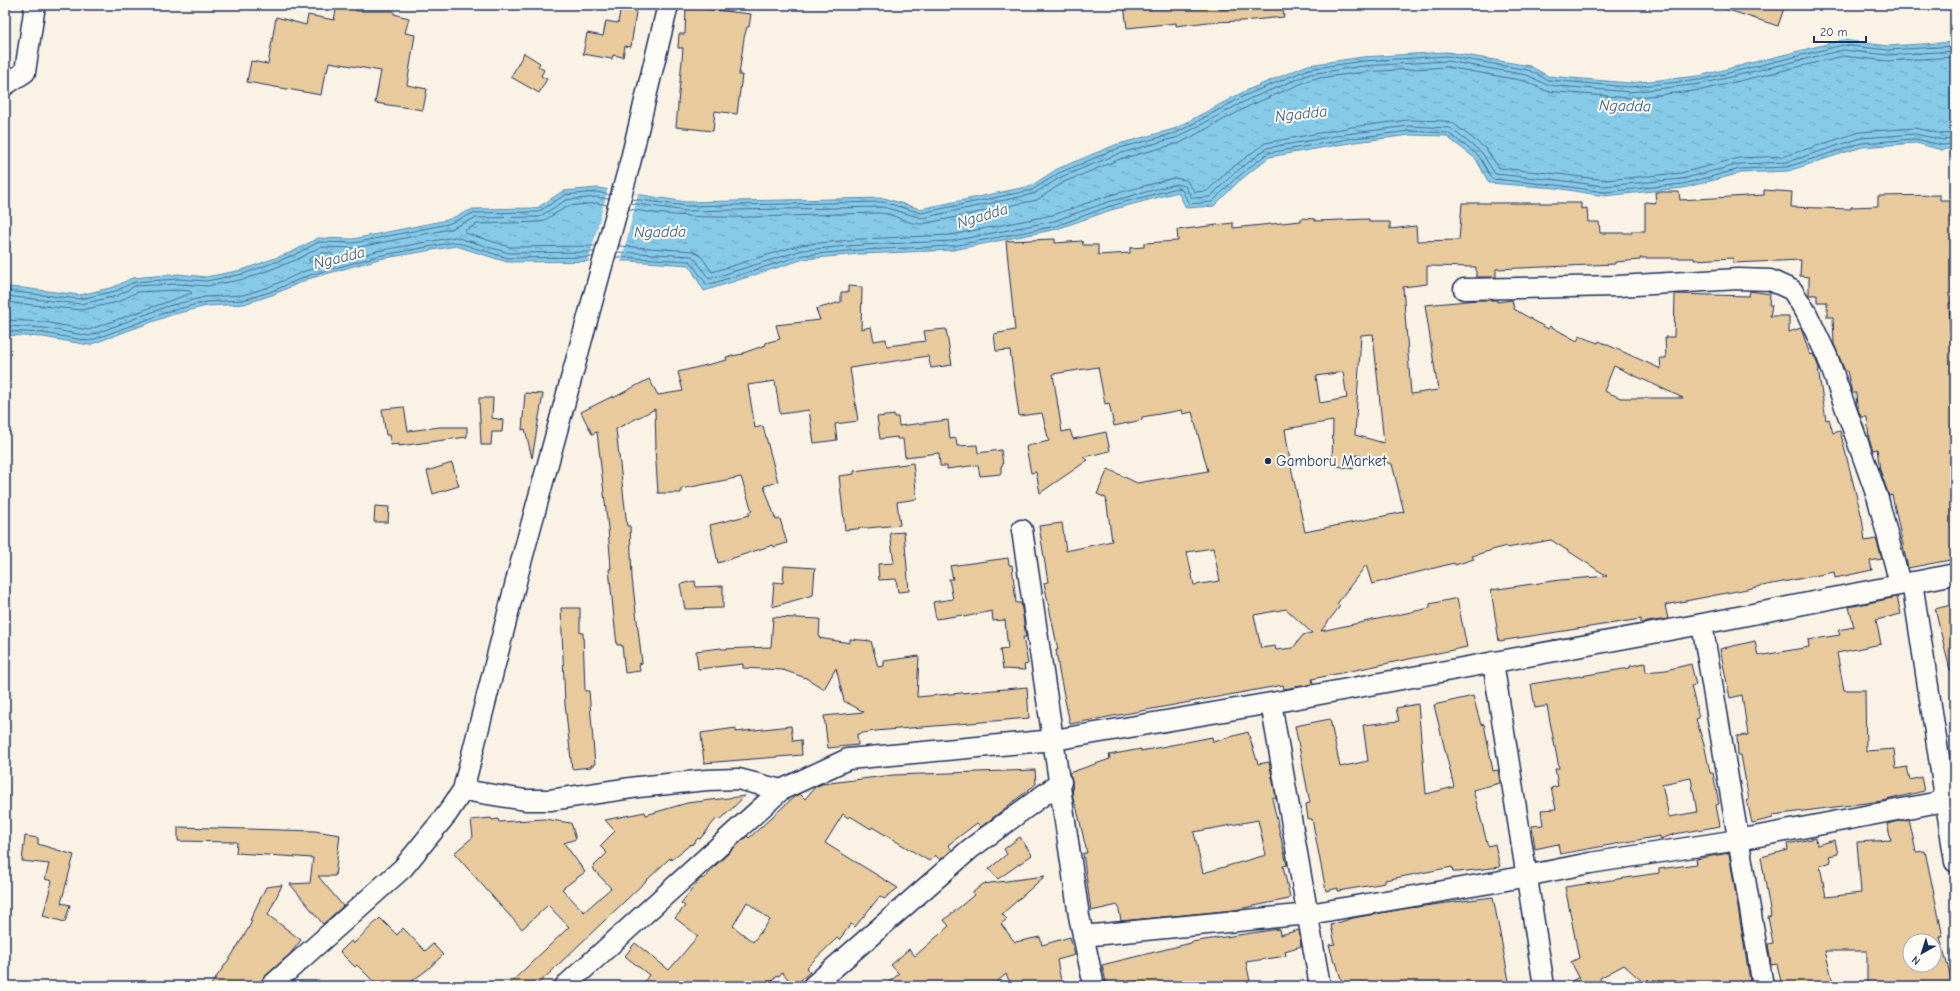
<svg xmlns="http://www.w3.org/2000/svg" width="1960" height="991" viewBox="0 0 1960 991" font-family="'Comic Neue',sans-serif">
  <defs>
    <pattern id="water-ripples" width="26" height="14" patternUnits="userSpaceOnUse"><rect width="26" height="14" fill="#86cae7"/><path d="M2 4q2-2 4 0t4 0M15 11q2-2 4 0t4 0" fill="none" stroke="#6da4be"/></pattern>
  </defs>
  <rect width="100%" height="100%" fill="#f9f2e5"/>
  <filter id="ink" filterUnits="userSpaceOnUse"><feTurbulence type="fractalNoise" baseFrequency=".025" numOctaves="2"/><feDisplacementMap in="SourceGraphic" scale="8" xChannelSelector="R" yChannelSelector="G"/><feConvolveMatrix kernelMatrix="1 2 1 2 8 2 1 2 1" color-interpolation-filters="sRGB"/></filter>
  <g filter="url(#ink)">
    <!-- water -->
    <path fill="url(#water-ripples)" stroke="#5b8cb0" d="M1843 40 1888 46 1955 42V148L1942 150 1916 143 1862 147 1788 171 1741 173 1683 188 1604 196 1556 188 1489 183 1476 159 1446 136 1410 135 1355 142 1269 157 1238 182 1214 206 1186 208 1178 192 1111 210 1057 229 953 250 860 254 804 259 704 291 689 265 631 261 507 262 456 246 379 259 308 279 272 295 244 304 207 306 171 315 89 345 43 337 5 335V287L22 288 80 295 114 287 132 278 178 274 206 277 242 270 292 252 318 238 353 239 447 220 473 209 537 208 563 191 598 188 686 202 884 198 920 209 1031 186 1057 169 1115 145 1174 129 1245 91 1308 65 1363 57 1447 52 1530 66 1548 76 1629 83 1699 76Z"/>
    <!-- pier -->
    <path fill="#f9f2e5" d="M608 188 638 194 621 263H588Z"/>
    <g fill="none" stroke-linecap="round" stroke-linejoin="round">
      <!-- shore -->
      <path stroke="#466d95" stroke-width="1" d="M632 199 686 206 883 202 921 213 1032 190 1059 173 1116 149 1176 133 1246 95 1309 69 1363 61 1447 56 1528 70 1548 80 1629 87 1700 80 1843 45 1888 50 1955 46
        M630 203 686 211 883 207 922 218 1033 194 1061 177 1118 154 1178 137 1249 99 1310 74 1363 66 1447 61 1527 75 1547 85 1630 92 1701 84 1843 50 1888 55 1955 51
        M629 209C709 224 797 214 879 213 894 213 908 225 923 224L1037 200 1064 182 1120 159 1180 143 1251 105 1312 79 1364 72 1447 67 1525 81 1546 91 1630 98 1702 90 1843 56 1888 61 1955 57
        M596 246 510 247 465 233 464 231 477 224 541 222 568 206 597 203 607 205
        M619 246 693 251 701 256 712 272 800 245 860 239 951 235 1053 215 1107 196 1174 178 1186 180 1195 192 1207 191 1228 171 1265 143 1352 127 1408 120 1446 121 1453 123 1486 149 1499 168 1558 174 1605 180 1681 173 1739 158 1785 156 1860 132 1915 128 1943 134 1955 133
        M617 252 692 256 696 260 709 279 803 250 860 245 952 241 1054 221 1108 202 1176 184 1185 186 1192 198 1210 197 1232 175 1267 148 1353 133 1409 126 1450 128 1482 153 1495 174 1557 180 1604 186 1682 179 1740 164 1787 162 1861 138 1915 134 1943 140 1955 139
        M322 253H331L333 256 309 262V259Z
        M616 257 690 261 707 285 803 255 860 250 953 246 1056 226 1110 206 1177 188 1182 190 1189 204 1212 202 1235 179 1268 153 1354 138 1409 131 1448 133 1479 156 1492 179 1556 185 1604 192 1683 184 1740 169 1787 167 1862 143 1915 139 1942 145 1955 144
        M5 291 80 299 116 291 134 282 178 279 206 281 243 274 294 255 319 242 354 243 448 224 474 213 538 212 565 195 597 192 610 195
        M5 296 81 304 117 296 135 286 178 284 207 286 245 279 296 260 320 247 354 248 450 229 475 218 539 217 566 200 597 197 609 199
        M5 302 81 310 118 302 137 292 178 290 190 291 192 293 88 330 45 322 5 320
        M5 326 44 328 89 336 168 306 205 297 243 295 269 287 305 271 377 251 455 237 509 253 594 252
        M5 331 43 333 89 341 170 311 206 302 243 300 270 292 307 276 378 256 455 242 508 258 593 257"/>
    </g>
    <!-- building -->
    <path fill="#e8ca9c" stroke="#1b2f5e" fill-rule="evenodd" d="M337 5H357L356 11H394V14L409 18 405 33 415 35 407 85 427 89 423 110 375 103 381 71 329 62 327 72H325L321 95 247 82 251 61 268 64 276 17 306 25 308 15 334 20Z
      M621 5H637L631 47 625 46 623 57 613 55 612 59 583 54 587 33 603 36 606 21 618 23Z
      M1124 5H1220L1221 9 1282 5 1284 17 1242 21 1208 22 1176 26V23L1127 28Z
      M1723 5H1785L1778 26 1722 8Z
      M686 7 751 14 749 27H747L744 38 739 75H742L737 114 715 111 713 131 676 127 683 48H678L679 34H685Z
      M524 53 540 63 538 66 544 70 541 76 547 79 539 93 511 77Z
      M1764 190 1792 192 1791 207 1851 209V207L1878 206V196L1940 195V200H1955V303H1949L1950 330H1953L1955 355V559L1908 568 1892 495 1889 496 1880 470 1877 449 1873 450 1869 439 1867 417H1861L1857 407 1856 393H1852L1847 371H1845L1834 344 1833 317H1827V302H1817V295H1809V277L1800 276 1801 260 1733 263V258L1694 260V258H1640V260L1615 262V264L1496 269V277H1476V267L1427 266V284L1403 287 1411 394 1438 390 1425 305 1477 300H1497V302L1512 300 1514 309 1548 329 1550 326 1577 341 1580 336 1598 343 1599 341 1661 369 1660 358H1666L1665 337H1674L1675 294 1749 296 1750 291 1770 294 1769 305H1772L1770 316H1789V332L1801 328 1810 355 1813 354 1816 360 1820 371H1818L1819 375 1826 420 1829 419 1833 433 1840 431 1862 518 1865 541 1876 539 1882 559 1870 561 1872 570 1835 578 1834 572 1665 605 1668 619 1641 623V619L1499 641 1491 590 1560 580 1607 576 1551 540 1507 548 1506 546 1472 556 1474 559 1455 565 1454 563 1372 584 1366 565 1341 598 1337 604 1340 606 1321 631 1430 608V604L1457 598 1467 647 1312 679 1313 684 1284 689 1283 685 1070 724 1059 671 1056 650H1058L1044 583 1048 582 1039 526 1062 523 1066 551 1112 541 1106 498 1097 494 1108 469 1137 483 1208 471 1192 412 1183 414 1182 410 1142 417V420L1114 426 1109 403 1105 404 1098 367 1053 374 1062 432 1070 430 1073 439 1106 432 1110 451 1083 457 1088 460 1040 493 1036 472 1031 473 1026 447 1027 446 1049 441 1042 413 1019 416 1010 350 996 351 994 334 1015 330 1006 241 1055 239V243L1082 241 1083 245H1098V255L1130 253V248L1144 247V243L1178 241 1177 230 1233 223V228L1301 221V218L1315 219V221L1369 219V222H1390V229L1416 226 1417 241 1459 240 1462 203H1581V209L1587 208 1588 222H1599L1600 233H1632V231H1645V202L1656 203 1655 192H1679L1680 200 1764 195ZM1373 334 1384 443 1355 435 1361 335ZM1614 366 1683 398H1621L1604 391ZM1343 372 1347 398 1320 403 1316 376ZM1333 421 1332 465 1353 469 1356 455 1392 464 1404 512 1305 532 1290 462 1285 429ZM1213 548 1220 581 1194 585 1187 552ZM1286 609 1312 633 1303 635 1293 648 1276 650 1275 646 1261 648 1254 615Z
      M848 286 862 287 861 329 871 327 874 341 886 339 887 346 926 341 924 331 946 329 952 365 931 368 928 356 850 368 858 421 835 424 837 440 814 443 809 410 780 414 775 381 748 385 755 428 763 426 778 482 764 486 776 520 780 519 787 543 774 547 773 545 718 563 710 525 750 515 748 512 752 511 741 477 681 489V493H658L655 448H656L655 409 616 429 627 526H630L632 578 642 663 639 664 640 671 625 673 622 645H617L615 628 609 569H611L608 528 597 432 592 434 581 412 613 396V398L649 379 658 395 683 391 678 372 727 360 726 357 743 354V353L766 345 765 343 780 339 776 325 820 320 816 309 841 302V292H848Z
      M525 393 543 394 532 458 525 429 522 430Z
      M479 398H493L492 418 503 420 502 432H492L491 445H481Z
      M404 407 408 431 440 427H467V437L399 446V444L391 445 389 435H386L382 409Z
      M894 415V417H898L899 426 948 420 950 439 956 438 957 446 977 445 978 453 1001 450 1003 465 1001 466V474L980 476 978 465 947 469V466H940L939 453 905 457 903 439H897V437L880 439 877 417Z
      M452 463 459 486 433 494 427 471Z
      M913 463 917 499 897 502 900 525 845 530 839 476 854 474V471Z
      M375 506 389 507 388 522H374Z
      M904 532 909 591 898 592 896 579 879 580 878 564 894 563 890 533Z
      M1008 558 1009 565H1012L1016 603H1021L1026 637H1023L1028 664 1024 665 1025 670 1003 669 1000 650 1008 649 1005 620 993 621 992 611 964 617 963 615 936 619 933 602 953 599 949 579H953L950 566Z
      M784 566 815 568 813 595 772 607 774 582 783 583Z
      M695 581 696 587 723 586V608L685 609 680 584Z
      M1897 597 1901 614 1876 620 1881 644 1837 653 1844 690H1865L1866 751 1894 749 1896 769 1907 767 1910 780 1921 777 1924 791 1882 801 1773 815V818L1752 823 1747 800H1749L1741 755H1738L1737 736 1748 735 1742 695 1730 698 1720 649 1755 641 1758 656 1809 647 1808 640 1840 635 1838 630 1854 627 1849 607Z
      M1951 605 1955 622V669L1950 670 1935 609Z
      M561 608H580V633H583L585 691H589L595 765H591V767L572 769 565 704Z
      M773 617 820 619 819 638 850 643V639L871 641 878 667 884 666V661L919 656 917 697 1027 687 1029 718 875 731 857 734 858 745 828 748 824 716 864 712 844 701 836 668 824 689 806 678 783 670 743 668V664L698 669 696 651 721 648 722 649 771 647Z
      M1645 663 1646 672 1666 670 1691 664 1696 685 1691 686 1699 718 1696 719 1705 748 1710 773H1713L1719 804 1716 805 1720 826 1675 834 1660 839V836L1560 854 1558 844 1535 849 1532 826 1543 825 1541 810 1556 809 1551 788 1558 786 1555 769 1559 768 1547 706 1535 708 1531 684 1630 668V666ZM1691 778 1697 812 1669 817 1662 784Z
      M1473 696 1481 725 1484 724 1493 771 1498 770 1500 783 1473 790 1488 846 1495 844 1500 867 1459 872H1453L1452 867 1385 880V883L1338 891V888L1326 891 1312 819H1308L1306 804 1310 803 1295 726 1330 719 1340 767 1368 761 1363 725 1399 721 1396 708 1418 704 1426 794 1454 787 1434 705Z
      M791 726 793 741 801 740 802 755 704 763 701 733 736 728V732Z
      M1248 732 1258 764 1269 762 1276 797 1272 798 1287 865 1283 866 1290 897 1289 899 1234 910 1121 921 1118 905 1091 911 1083 853H1087L1077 809 1073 799 1072 780 1069 773 1110 759 1109 755 1141 749V751L1212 737 1213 742ZM1258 820 1266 855 1203 873 1194 832Z
      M1035 770 1036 784 981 827 977 823 948 845 952 850 940 860 935 855 929 861 872 827 871 829 850 816 848 818 843 814 825 843 898 888 884 899 880 896 855 927 851 924 839 940 837 938 806 968 810 972 794 986 782 972 779 976 777 975 768 986H641L649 975 625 956 635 943 669 970 698 936 675 918 685 906 681 903 701 878 704 879 716 865 747 836 749 838 795 796 800 794 805 799 815 787 822 784 893 775ZM747 902 770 920 753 942 733 926Z
      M745 796 720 820 717 818 700 839 698 838 692 845 691 844 671 860 670 858 536 986H507L569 927 548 905 522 929 500 905 454 853 473 837 471 820 491 818 492 820 498 819 499 822 544 819 571 823 576 839 564 843 585 872 562 889 584 912 611 888 592 868 607 853 600 846 615 831 605 820 645 812 646 815 687 803Z
      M1909 819 1916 852 1925 851 1943 937H1940L1953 986H1867V951H1825L1834 986H1782L1777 964 1771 965 1768 944 1773 943 1768 917 1771 916 1761 857 1788 850 1787 844 1816 838 1817 845 1835 840 1838 854 1829 856 1831 862 1820 866 1826 897 1861 893 1857 842 1891 840 1887 824ZM1910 941H1934V965H1910Z
      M178 827 315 831 340 835 335 876H318L343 906 323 924 290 884 310 883 313 858 236 853 237 842 178 841Z
      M25 836 38 838V844L74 855 61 903 70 905 65 922 43 916 52 881 45 879 49 864 22 861Z
      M1020 837 1032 855 998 879 989 869 1007 854 1004 849Z
      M1729 853 1750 981 1730 986H1647L1624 965 1600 978 1601 986H1563L1579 977 1571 962 1579 958 1565 887 1659 873V869L1697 864 1696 859Z
      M1045 876 1002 914 1007 919 1001 924 1015 942 1040 937 1042 945 1070 937 1075 955 1057 960 1062 986H1012L1006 974 992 986H884L899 974 891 965 909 949 915 956 949 926 944 920 974 895 972 893 983 884Z
      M282 885 268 915 301 940 290 954 263 978 260 986H210L232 955 248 929 252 921 250 920 266 887Z
      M1493 897 1510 986H1343L1336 962H1334L1329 945 1335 944 1331 925 1353 918 1409 908Z
      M380 918 397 935 403 928 425 951 433 944 443 955 427 970 405 986H378L357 965 355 967 340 952 351 941 353 944Z
      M1279 929 1280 935 1299 930 1301 946 1285 951 1286 956 1246 962 1251 986H1139L1138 981 1116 986H1107L1102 965 1191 943V942Z"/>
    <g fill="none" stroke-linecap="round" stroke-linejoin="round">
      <defs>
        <path id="minor" d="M5 85 25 72 35 5
          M1464 289 1618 286 1738 279 1770 280 1792 290 1806 312 1827 356 1878 499 1900 584
          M1022 530 1079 916 1094 986
          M1912 582 1955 862
          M1702 624 1763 986
          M1493 662 1544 986
          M1271 703 1320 986
          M463 790 520 566 630 163 668 5
          M1083 936 1309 914 1496 882 1590 863 1738 840 1955 799
          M271 986 403 868 447 814 463 790 525 800H550L638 787 707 780 738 779 781 790
          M565 986 781 790 848 759 1054 740 1271 703 1702 624 1955 574
          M813 986 970 849 1061 782"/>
      </defs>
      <!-- minor casing -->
      <use href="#minor" stroke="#1b2f5e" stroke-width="23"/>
      <!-- minor -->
      <use href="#minor" stroke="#fdfcf7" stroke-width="20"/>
    </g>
  </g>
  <!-- markers -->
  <circle fill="#1b2f5e" stroke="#fdfcf7" stroke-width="1.5" cx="1268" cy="461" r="4"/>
  <g text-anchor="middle" stroke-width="4" stroke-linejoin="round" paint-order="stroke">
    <!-- poi labels -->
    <g font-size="15" fill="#1b2f5e" stroke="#fdfcf7" text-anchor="start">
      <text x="1276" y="466">Gamboru Market</text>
    </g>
    <!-- water labels -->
    <g font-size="16" font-style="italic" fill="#3b5e87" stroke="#fdfcf7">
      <text transform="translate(1625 105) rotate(1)" y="6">Ngadda</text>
      <text transform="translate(1301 113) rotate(-6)" y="6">Ngadda</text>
      <text transform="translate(982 215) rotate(-17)" y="6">Ngadda</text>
      <text transform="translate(660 231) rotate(-1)" y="6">Ngadda</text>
      <text transform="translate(339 257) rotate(-14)" y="6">Ngadda</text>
    </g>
  </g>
  <!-- margin -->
  <rect width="1960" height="991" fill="none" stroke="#fdfcf7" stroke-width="20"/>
  <rect x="10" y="10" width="1940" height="971" fill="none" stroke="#1b2f5e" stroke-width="1.5" filter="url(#ink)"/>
  <!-- north arrow -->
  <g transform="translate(1922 953) rotate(219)"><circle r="19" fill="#fdfcf7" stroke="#a3aaba"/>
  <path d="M0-3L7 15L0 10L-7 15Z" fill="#1b2f5e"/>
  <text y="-6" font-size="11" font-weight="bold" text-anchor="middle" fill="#1b2f5e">N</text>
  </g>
  <!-- scale -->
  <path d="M1814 36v6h52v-6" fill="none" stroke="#1b2f5e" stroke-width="2"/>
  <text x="1820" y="36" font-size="12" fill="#1b2f5e" stroke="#fdfcf7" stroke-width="3" paint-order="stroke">20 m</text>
</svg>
